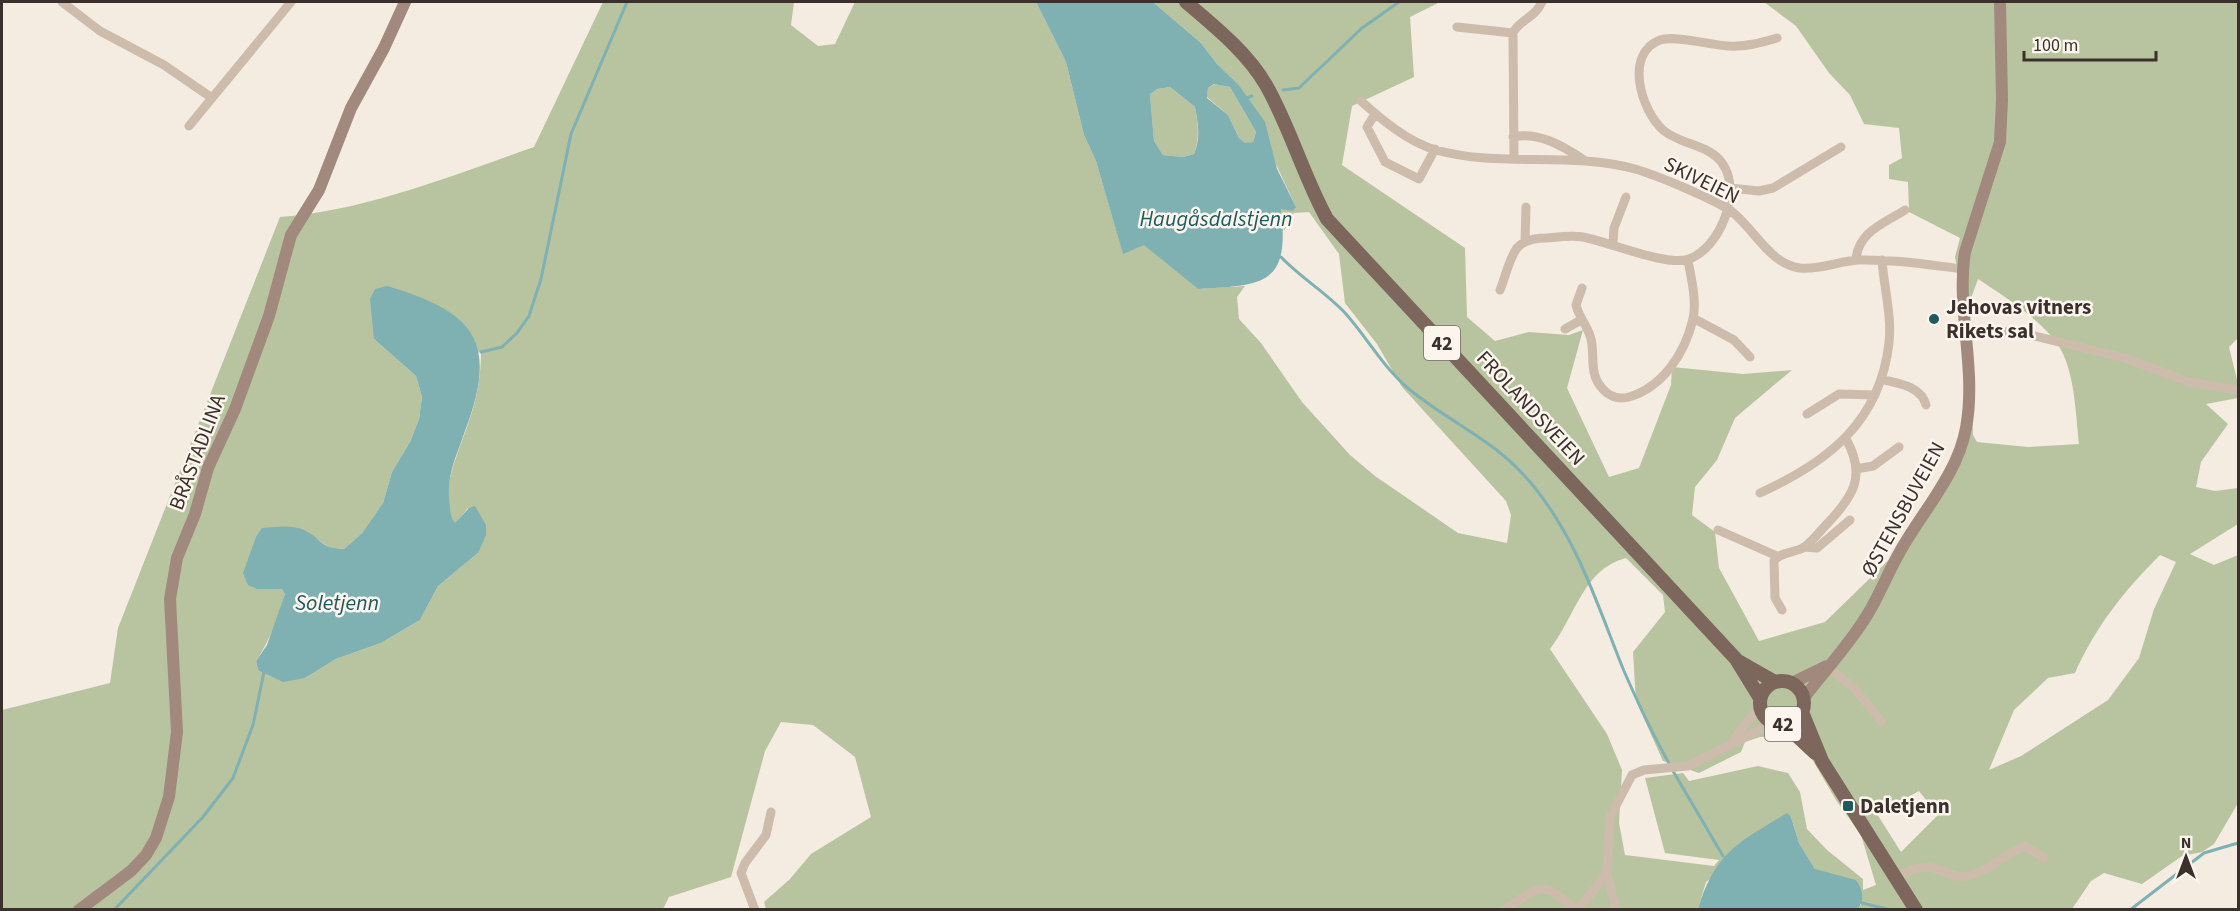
<svg xmlns="http://www.w3.org/2000/svg" width="2240" height="911" viewBox="0 0 2240 911" font-family="'Source Sans 3',sans-serif">
  <rect width="100%" height="100%" fill="#f4ebe1"/>
  <!-- green -->
  <path fill="#b8c4a0" fill-rule="evenodd" d="M603 2H794L791 25 818 46 835 44 855 2H1036L1066 62 1084 135 1096 161 1123 253 1144 244 1198 289 1245 286 1237 297 1239 319 1261 343 1302 402 1350 455 1375 476 1458 533 1507 543 1511 515 1506 501 1402 387 1377 344 1345 303 1339 254 1309 212 1294 213 1284 231 1281 208 1296 207 1238 84 1217 64 1201 43 1153 2H1440L1410 17 1414 77 1352 106 1342 165 1465 248 1467 317 1495 341 1529 332 1569 335 1583 330 1567 388 1609 477 1639 468 1671 385 1672 367 1743 374 1792 370 1735 418 1717 460 1695 487 1692 515 1715 532 1719 568 1759 641 1825 622 1898 551 1968 428 1960 283 1955 257 1960 238 1909 212 1908 182 1889 179V165L1902 158 1899 128 1864 124 1850 95 1829 73 1796 26 1764 2H2238V338L2229 347 2238 384V398L2206 404 2228 424 2201 462 2196 487 2215 491 2238 488V524L2190 554 2214 565 2238 555V803L2214 844 2202 852 2182 856 2142 884 2104 873 2091 881 2072 909H1858L1862 903 1815 869 1799 843 1791 817 1706 882 1698 909H766L764 902 790 879 811 854 871 817 855 757 813 725 781 722 765 751 731 877 669 897 663 909H2V710L110 683 118 628 280 217C365 211 454 175 534 147ZM1978 279C2005 297 2052 326 2064 356 2075 382 2076 416 2079 444L2028 447 1977 442 1973 435 1969 304ZM374 339 481 352C481 376 477 398 469 421 461 448 435 497 455 524L468 508 478 553 438 586 420 620 381 643 336 659 305 678 258 670 256 661C270 640 278 618 285 594L283 589 306 531 331 549H344L362 533 383 503 392 472 410 442 419 419 422 397 416 376ZM2160 555 2176 562 2154 609 2139 658 2108 700 2021 756 1989 770 2014 710 2048 678 2075 673C2096 626 2124 591 2160 555ZM1626 558 1663 595 1665 612 1633 652 1636 701 1663 761 1699 773 1741 752 1745 742 1760 737 1786 736 1809 754 1836 800 1861 835 1876 885 1863 890V879L1827 850 1807 829 1800 792 1788 773 1758 766 1689 781 1683 773 1645 778 1665 853 1719 860 1714 866 1625 855 1619 823 1622 770 1607 734 1550 649C1575 617 1583 569 1626 558ZM1919 791 1938 815 1901 852 1877 814Z
    M1215 84 1230 87 1256 132 1253 142 1245 144 1239 138 1228 115 1207 97 1208 88Z
    M1170 87 1195 107C1198 124 1200 138 1194 154L1183 157 1163 155 1154 141 1150 94 1156 89Z"/>
  <!-- water -->
  <path fill="#7fb0b2" fill-rule="evenodd" d="M1036 2H1153L1201 43 1217 64 1238 84 1265 122 1277 169 1296 207 1293 211 1281 209C1290 285 1265 285 1198 289L1144 245 1123 254 1096 161 1084 135 1066 62ZM1214 84 1230 87 1256 132 1253 142 1245 143 1239 138 1228 115 1207 98 1208 88ZM1170 87 1195 107C1198 124 1201 138 1194 154L1183 157 1163 155 1154 141 1150 94 1157 89Z
    M387 286C475 312 499 341 465 431 458 452 447 474 449 497 450 506 449 516 455 523L469 508 475 506 486 525V535L478 553 438 586 420 620 381 643 336 659 305 678 283 682 258 670 256 661 267 645 285 594 282 589H257L248 585 243 573 256 537 262 528C277 527 293 524 306 531 323 540 321 549 344 549L362 533 383 503 392 472 410 442 419 419 422 397 416 376 374 339 370 299 375 289Z
    M1787 813 1791 817 1799 843 1815 869 1856 880C1863 890 1865 899 1858 909H1698C1715 852 1739 842 1787 813Z"/>
  <g fill="none" stroke-linecap="round" stroke-linejoin="round">
    <!-- stream -->
    <path stroke="#7fb0b2" stroke-width="3" d="M1283 90 1299 88 1362 28 1399 2
      M1247 98 1252 96
      M1281 257C1301 278 1328 294 1346 314 1369 340 1386 372 1414 393 1457 427 1499 442 1535 488 1579 543 1598 607 1624 671 1638 703 1653 735 1670 765
      M481 352 502 347 517 333 529 316 541 279 571 134 627 2
      M1673 771 1723 856
      M1862 903 1891 910
      M114 910 203 817 233 778 253 725 264 672
      M2130 910 2204 853 2238 843"/>
    <!-- street -->
    <path stroke="#cdbbac" stroke-width="9" d="M62 2 100 31 164 65 212 98
      M1457 27 1513 33
      M1361 101C1382 120 1408 142 1436 150 1501 168 1570 151 1635 169 1656 175 1714 199 1731 211 1754 228 1769 264 1800 268 1820 270 1839 261 1858 260 1893 259 1929 265 1963 269
      M1375 114 1367 127 1385 162 1419 179 1435 149
      M189 126 291 2
      M1513 137C1538 131 1563 146 1584 160
      M1514 158 1513 33C1519 20 1535 18 1542 2
      M1730 188 1759 191 1773 188 1841 147
      M1525 242 1526 207
      M1613 243 1614 228 1626 197
      M1856 260C1858 232 1883 224 1905 210
      M1582 288 1576 305C1579 318 1588 326 1591 339 1595 356 1589 372 1601 387 1608 396 1618 400 1629 397 1663 387 1685 353 1693 319 1697 300 1691 278 1688 260
      M1500 290C1505 278 1509 259 1517 248 1524 240 1537 238 1547 238 1558 237 1571 235 1583 237 1609 242 1667 267 1689 259 1720 248 1743 191 1722 163 1709 144 1680 145 1663 130 1641 110 1624 54 1660 40 1675 35 1711 45 1728 46 1746 47 1760 43 1777 38
      M1693 318 1734 340 1750 357
      M1565 329 1581 320
      M1964 331 2018 332 2125 358 2189 382 2238 390
      M1881 379C1897 384 1921 385 1926 405
      M1807 414 1839 394 1875 395
      M1856 469 1873 466 1899 447
      M1760 493C1828 462 1880 422 1889 343 1892 316 1884 288 1882 260
      M1718 530 1777 556
      M1804 547 1817 548 1850 520
      M1782 610 1775 598 1774 561C1780 552 1793 553 1803 548 1811 543 1819 532 1826 525 1853 497 1867 476 1846 439
      M1827 666 1855 689 1881 721
      M1735 738 1760 706
      M1607 873 1616 910
      M1897 878C1937 851 1944 884 1972 875 1991 869 2006 853 2025 846L2044 858
      M755 910 741 873 745 863 766 835 771 812
      M1505 910C1541 885 1541 879 1576 910
      M1578 910 1607 873 1610 817 1632 775 1644 770 1688 766 1773 723"/>
    <!-- secondary -->
    <path stroke="#a18a7d" stroke-width="12" d="M1792 683 1827 666
      M1803 699C1825 670 1851 643 1869 612 1882 590 1891 565 1905 543 1927 506 1958 472 1966 428 1977 369 1956 310 1965 252L2000 142 2002 100 2000 2
      M79 910 131 871 146 855 156 838 169 797 177 732 170 599 177 558 195 514 208 468 235 409 269 316 291 235 319 190 351 108 384 48 405 2"/>
    <!-- primary -->
    <path stroke="#7d675c" stroke-width="14" d="M1186 2C1214 26 1247 52 1266 85 1290 127 1303 175 1327 219L1736 659 1760 698
      M1740 662 1775 682
      M1760 703a22 22 0 1 1 44 0a22 22 0 1 1-44 0Z
      M1802 712 1822 761 1916 910
      M1784 724 1815 753"/>
  </g>
  <!-- markers -->
  <g fill="#1f5a5e" stroke="#fbf5ee" stroke-width="2">
    <circle cx="1934" cy="319" r="6"/>
    <rect x="1842" y="800" width="12" height="12" rx="3"/>
  </g>
  <g text-anchor="middle" stroke-width="5" stroke-linejoin="round" paint-order="stroke">
    <!-- shield labels -->
    <g fill="#fbf5ee" stroke="#756b66" stroke-width="1.5">
      <rect x="1424" y="326" width="36" height="34" rx="4.5"/>
      <rect x="1765" y="707" width="36" height="34" rx="4.5"/>
    </g>
    <g font-size="20" font-weight="bold" fill="#3b302b">
      <text x="1442" y="350">42</text>
      <text x="1783" y="731">42</text>
    </g>
    <!-- street labels -->
    <g font-size="21" fill="#3b302b" stroke="#fbf5ee">
      <text transform="translate(1702 180) rotate(26)" y="7">SKIVEIEN</text>
      <text transform="translate(1531 408) rotate(47)" y="7">FROLANDSVEIEN</text>
      <text transform="translate(197 452) rotate(-69)" y="7">BRÅSTADLINA</text>
      <text transform="translate(1903 509) rotate(-61)" y="7">ØSTENSBUVEIEN</text>
    </g>
    <!-- poi labels -->
    <g font-size="21" font-weight="bold" fill="#3b302b" stroke="#fbf5ee" text-anchor="start">
      <text x="1946" y="314">Jehovas vitners<tspan x="1946" dy="24">Rikets sal</tspan></text>
      <text x="1860" y="813">Daletjenn</text>
    </g>
    <!-- water labels -->
    <g font-size="22" font-style="italic" fill="#1f5a5e" stroke="#fbf5ee">
      <text x="1216" y="226">Haugåsdalstjenn</text>
      <text x="337" y="610">Soletjenn</text>
    </g>
  </g>
  <!-- border -->
  <rect width="2240" height="911" fill="none" stroke="#3b302b" stroke-width="6"/>
  <!-- north arrow -->
  <g transform="translate(2186 857)" stroke="#fbf5ee" stroke-width="4.5" paint-order="stroke">
  <path d="M0-4.5L10 22L0 15L-10 22Z" fill="#3b302b"/>
  <text y="-9" font-size="16" font-weight="bold" text-anchor="middle" fill="#3b302b">N</text>
  </g>
  <!-- scale -->
  <path d="M2024 51v9h132v-9" fill="none" stroke="#3b302b" stroke-width="3"/>
  <text x="2033" y="51" font-size="18" fill="#3b302b" stroke="#fbf5ee" stroke-width="4.5" paint-order="stroke">100 m</text>
</svg>
